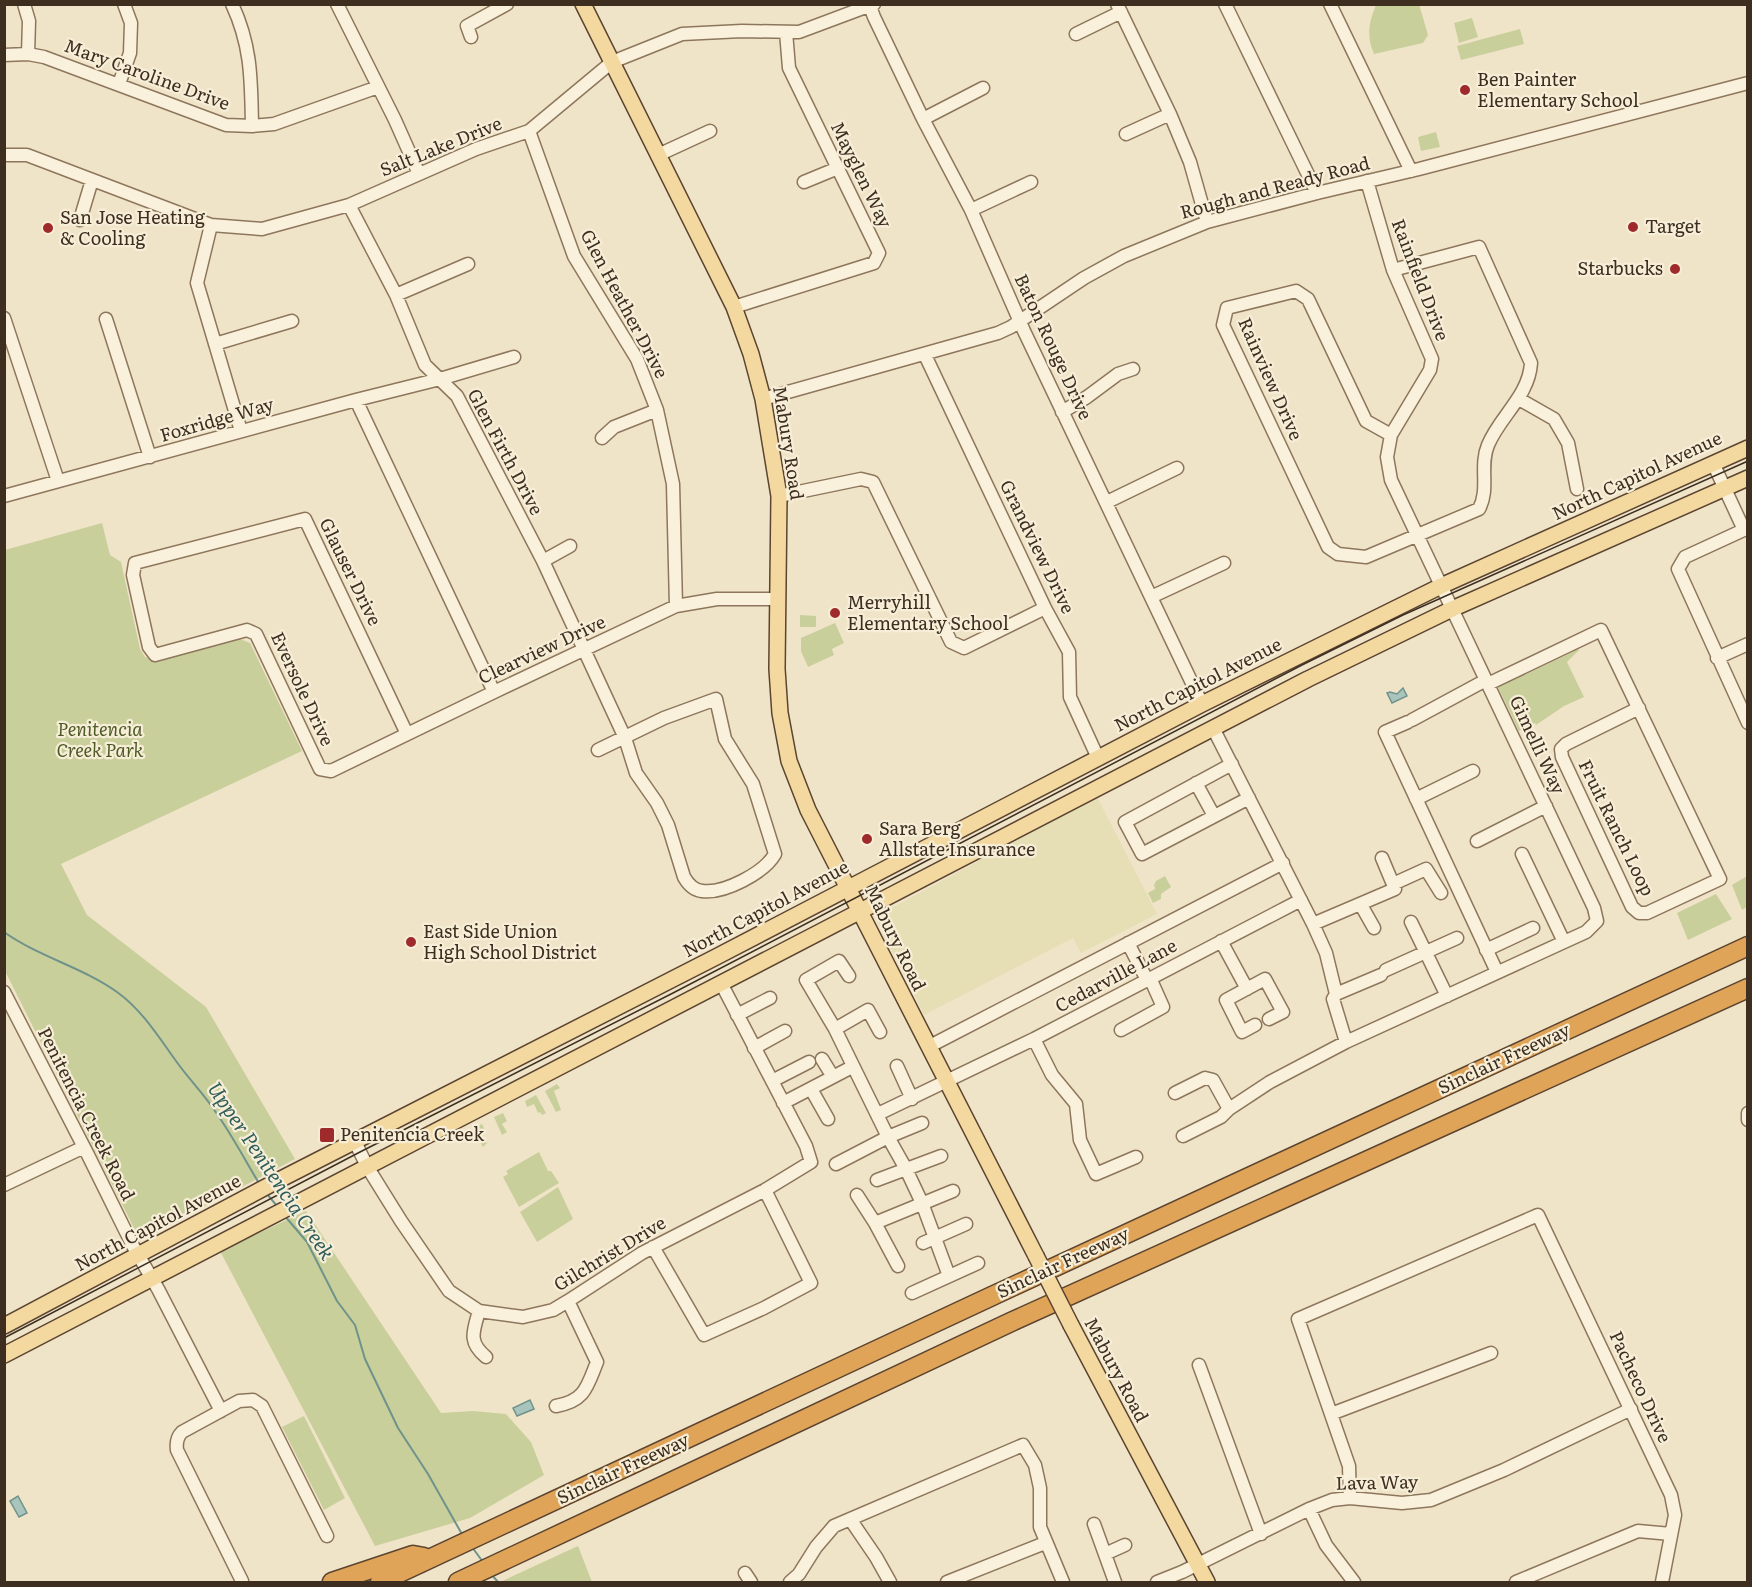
<svg xmlns="http://www.w3.org/2000/svg" width="1752" height="1587" viewBox="0 0 1752 1587" font-family="Literata,serif">
  <rect width="100%" height="100%" fill="#f0e4c8"/>
  <!-- farmland -->
  <path fill="#e6deb5" d="M1097 797 1157 914 1081 953 1073 938 924 1015 875 917Z"/>
  <!-- green -->
  <path fill="#c9cf9b" d="M1419 4 1428 35 1423 43 1374 54C1366 36 1369 22 1376 5Z
    M1472 18 1478 37 1459 43 1454 23Z
    M1520 29 1524 44 1461 60 1457 46Z
    M1436 132 1440 147 1421 151 1418 137Z
    M102 523 110 555 121 562 140 649 145 657 158 661 240 639 250 643 302 751 61 864 87 915 206 1007 295 1159 144 1238 137 1234 5 971V550Z
    M800 615 816 616V627H800Z
    M835 623 844 643 832 649 834 655 808 667 801 651V638Z
    M1577 646 1579 650 1567 662 1584 697 1564 706 1536 725 1535 723 1519 731 1496 683 1506 680 1509 682 1573 652 1574 647Z
    M1165 876 1171 887 1161 894V899L1153 903 1148 893 1155 889 1154 885 1156 881Z
    M1747 876V907L1742 910 1732 885Z
    M1716 894 1732 919 1688 940 1677 913Z
    M557 1084 560 1088 554 1091 561 1110 556 1112 545 1091Z
    M536 1095 546 1113 542 1115 540 1112 538 1113 534 1104 527 1107 525 1101Z
    M503 1113 507 1121 502 1124 507 1132 502 1135 494 1117Z
    M482 1124 486 1132 481 1135 487 1143 483 1147 473 1128Z
    M539 1152 548 1171H551L559 1183 519 1207 503 1177 508 1174 506 1171Z
    M558 1187 573 1219 537 1242 520 1212Z
    M306 1211 441 1413 473 1411 506 1414 531 1442 544 1475 470 1518 375 1546 220 1251Z
    M304 1416 345 1498 324 1510 282 1427Z
    M578 1546 592 1582H500Z"/>
  <!-- water -->
  <path fill="#a9c4bc" stroke="#6f938a" stroke-width="1.5" d="M1403 688 1407 696 1392 703 1387 693 1390 692 1397 694Z
    M530 1400 534 1409 517 1416 513 1408Z
    M18 1496 27 1513 19 1517 10 1501Z"/>
  <g fill="none" stroke-linecap="round" stroke-linejoin="round">
    <!-- stream -->
    <path stroke="#6f938a" stroke-width="2" d="M4 932C39 957 82 967 117 992 142 1010 158 1036 176 1061 188 1078 203 1093 215 1111 232 1135 245 1160 260 1185
      M267 1194 277 1206
      M284 1215 307 1242 337 1301 355 1325 365 1359 398 1428 428 1474 463 1536
      M472 1547 483 1562
      M491 1574 498 1582"/>
    <defs>
      <path id="minor" d="M24 4 29 21 28 54
        M232 4C252 47 251 81 252 126
        M337 4 395 120 419 174
        M1117 4 1170 114 1190 162 1207 222
        M1225 4 1317 193
        M1330 4 1411 171
        M870 6 874 17 923 119 971 210 1024 331 1202 704
        M1076 34 1121 12
        M471 37 467 26 507 4
        M4 55 28 54 44 57 226 125 252 126 274 124 378 87
        M119 84 130 53 131 23 124 4
        M923 119 983 88
        M529 131 574 256 637 359 657 410 673 484 676 606
        M1126 134 1170 114
        M4 155H27L211 225 262 229 349 205 476 149 529 131 612 62 682 34 742 31 799 32 874 4
        M658 155 710 131
        M804 182 838 168
        M349 205 396 295 425 365 457 396 543 561 625 738 636 773 657 803 668 825 684 877C688 884 693 890 702 891 724 894 764 873 775 854L753 784 725 739 716 699 664 718 598 750
        M971 210 1031 182
        M80 220 92 180
        M211 225 197 283 241 431
        M396 295 468 264
        M734 307 874 263 879 253 789 68 786 32
        M4 318 58 481
        M106 319 150 457
        M215 344 292 321
        M925 355 1045 608 1069 652 1070 697 1098 758
        M763 399 998 333 1011 327 1084 278 1124 256 1207 222 1317 193 1419 169 1748 83
        M1519 399 1554 419 1568 443 1577 489
        M356 400 494 692
        M1062 412 1087 397 1118 374 1133 369
        M1391 435 1366 421 1308 299 1296 291 1227 308 1223 325 1328 547 1338 554 1366 557 1479 509C1490 489 1479 466 1488 445 1500 416 1529 396 1531 363L1479 247 1393 270
        M602 438 614 427 657 410
        M1713 463 1744 530
        M4 496 356 400 440 379 514 357
        M779 496 861 479 873 482 951 642 964 648 1045 608
        M1107 502 1177 468
        M1748 528 1685 557 1678 569 1748 723
        M543 561 570 546
        M1151 597 1224 563
        M1717 658 1748 644
        M1488 684 1601 630 1720 879 1647 913H1639L1632 907 1562 757 1561 749 1566 744 1639 708
        M1412 720 1486 680
        M1408 722 1385 732 1497 972
        M1213 728 1313 924 1326 953 1336 994 1333 999 1346 1042
        M407 734 305 519 135 563 133 575 149 647 155 655 247 630 256 634 320 769 331 771 494 692 676 606 717 599H777
        M1232 764 1125 822 1142 854 1249 798
        M1196 783 1214 816
        M1416 799 1473 771
        M1477 841 1546 806
        M1522 854 1564 942
        M1393 884 1426 869 1441 893
        M1361 905 1374 928
        M1411 922 1447 996
        M1313 924 1395 889 1382 858
        M1221 941 1247 989
        M1128 943 1147 980
        M1486 950 1533 928
        M1386 970 1457 938
        M849 976 839 961 806 980 835 1029 888 1137 906 1169 922 1203 949 1276
        M4 992 88 1155 133 1246 158 1289 221 1411
        M1336 994 1381 975
        M737 1015 770 998
        M1255 1025 1242 1032 1226 1000 1265 979 1283 1012 1269 1019
        M835 1029 868 1010 880 1032
        M1121 1030 1163 1007 1150 978
        M1034 1039 1052 1075 1076 1104 1080 1140 1096 1174 1136 1157
        M928 1047 1283 863
        M754 1048 785 1031
        M822 1059 833 1077
        M897 1066 912 1099
        M772 1081 809 1062
        M811 1089 828 1119
        M1175 1093 1205 1078 1213 1080 1229 1109 1270 1082 1346 1042 1564 942 1586 932 1597 921 1594 908 1391 480 1387 457 1391 435 1430 370 1432 359 1393 270 1367 181
        M783 1103 852 1067
        M1748 1113V1120
        M878 1114 1034 1039 1301 900
        M1183 1136 1221 1117 1229 1109
        M355 1142 368 1168 401 1221 449 1291 479 1311 523 1317 553 1310 568 1301 642 1253 765 1190 811 1162 806 1146 721 983
        M836 1164 888 1137 922 1123
        M877 1180 941 1156
        M4 1185 84 1147
        M857 1195 875 1223 898 1266
        M875 1223 953 1191
        M923 1243 966 1224
        M653 1247 704 1335 764 1308 811 1283 765 1190
        M912 1293 978 1263
        M479 1311C473 1332 468 1342 486 1357
        M1199 1365 1261 1534
        M556 1406C585 1401 587 1387 597 1362L568 1301
        M1331 1414 1491 1353
        M1350 1498 1349 1466 1298 1319 1538 1215 1671 1495 1675 1515 1662 1582
        M1309 1509 1326 1545 1354 1582
        M850 1519 876 1557 890 1582
        M1094 1524 1115 1582
        M1105 1554 1125 1545
        M745 1573 751 1582
        M242 1581 177 1450C176 1443 177 1437 182 1432L239 1401 253 1400 262 1406 327 1536
        M790 1582 799 1574 816 1547 834 1526 1023 1445 1035 1465 1040 1488V1527L1063 1582
        M947 1582 1045 1543
        M1157 1582 1182 1572 1309 1509 1332 1500 1350 1498 1402 1503 1431 1500 1504 1470 1631 1409
        M1516 1582 1638 1531 1671 1534"/>
      <path id="major" d="M583 4 734 307 751 354 763 399 779 496 777 669 780 713 789 761 808 810 1036 1256
        M1071 1325 1207 1582
        M4 1326 279 1180 716 957 1202 704 1441 586 1748 448
        M4 1355 1308 679 1452 609 1748 478"/>
      <path id="highway" d="M332 1582 413 1555 424 1557
        M380 1582 990 1297 1748 946
        M458 1582 1011 1322 1748 988"/>
    </defs>
    <!-- minor casing -->
    <use href="#minor" stroke="#8d765c" stroke-width="15"/>
    <!-- major casing -->
    <use href="#major" stroke="#5b4430" stroke-width="18"/>
    <!-- highway casing -->
    <use href="#highway" stroke="#5b4430" stroke-width="21"/>
    <!-- minor -->
    <use href="#minor" stroke="#faf1dc" stroke-width="12"/>
    <!-- major -->
    <use href="#major" stroke="#f3d9a0" stroke-width="15"/>
    <!-- highway -->
    <use href="#highway" stroke="#e0a458" stroke-width="18"/>
    <!-- tram -->
    <path stroke="#3d2e20" stroke-width="1.5" d="M4 1338 360 1152 673 993 1302 665 1403 615 1748 461"/>
    <defs>
      <path id="major-bridge" d="M1036 1256 1071 1325"/>
    </defs>
    <!-- major-bridge casing -->
    <use href="#major-bridge" stroke="#5b4430" stroke-width="18" stroke-linecap="butt"/>
    <!-- major-bridge -->
    <use href="#major-bridge" stroke="#f3d9a0" stroke-width="15"/>
  </g>
  <!-- markers -->
  <g fill="#9e2a2b" stroke="#f7eed8" stroke-width="2">
    <circle cx="1465" cy="90" r="6"/>
    <circle cx="1633" cy="227" r="6"/>
    <circle cx="48" cy="228" r="6"/>
    <circle cx="1675" cy="269" r="6"/>
    <circle cx="835" cy="613" r="6"/>
    <circle cx="867" cy="839" r="6"/>
    <circle cx="411" cy="942" r="6"/>
    <rect x="319" y="1127" width="16" height="16" rx="3"/>
  </g>
  <g text-anchor="middle" stroke-width="4.5" stroke-linejoin="round" paint-order="stroke">
    <!-- street labels -->
    <g font-size="18" fill="#3d2e20" stroke="#f7eed8">
      <text transform="translate(147 75) rotate(20)" y="6">Mary Caroline Drive</text>
      <text transform="translate(441 147) rotate(-22)" y="6">Salt Lake Drive</text>
      <text transform="translate(861 175) rotate(64)" y="6">Mayglen Way</text>
      <text transform="translate(1275 188) rotate(-15)" y="6">Rough and Ready Road</text>
      <text transform="translate(1420 280) rotate(69)" y="6">Rainfield Drive</text>
      <text transform="translate(624 304) rotate(62)" y="6">Glen Heather Drive</text>
      <text transform="translate(1053 347) rotate(65)" y="6">Baton Rouge Drive</text>
      <text transform="translate(1270 379) rotate(66)" y="6">Rainview Drive</text>
      <text transform="translate(217 420) rotate(-16)" y="6">Foxridge Way</text>
      <text transform="translate(788 443) rotate(81)" y="6">Mabury Road</text>
      <text transform="translate(505 452) rotate(62)" y="6">Glen Firth Drive</text>
      <text transform="translate(1637 476) rotate(-25)" y="6">North Capitol Avenue</text>
      <text transform="translate(1037 547) rotate(64)" y="6">Grandview Drive</text>
      <text transform="translate(350 572) rotate(64)" y="6">Glauser Drive</text>
      <text transform="translate(542 650) rotate(-25)" y="6">Clearview Drive</text>
      <text transform="translate(1198 685) rotate(-27)" y="6">North Capitol Avenue</text>
      <text transform="translate(302 689) rotate(65)" y="6">Eversole Drive</text>
      <text transform="translate(1537 745) rotate(65)" y="6">Gimelli Way</text>
      <text transform="translate(1616 828) rotate(64)" y="6">Fruit Ranch Loop</text>
      <text transform="translate(766 909) rotate(-28)" y="6">North Capitol Avenue</text>
      <text transform="translate(895 938) rotate(64)" y="6">Mabury Road</text>
      <text transform="translate(1116 976) rotate(-28)" y="6">Cedarville Lane</text>
      <text transform="translate(1504 1059) rotate(-25)" y="6">Sinclair Freeway</text>
      <text transform="translate(86 1114) rotate(63)" y="6">Penitencia Creek Road</text>
      <text transform="translate(158 1223) rotate(-28)" y="6">North Capitol Avenue</text>
      <text transform="translate(610 1254) rotate(-31)" y="6">Gilchrist Drive</text>
      <text transform="translate(1063 1263) rotate(-25)" y="6">Sinclair Freeway</text>
      <text transform="translate(1116 1370) rotate(62)" y="6">Mabury Road</text>
      <text transform="translate(1640 1387) rotate(65)" y="6">Pacheco Drive</text>
      <text transform="translate(623 1469) rotate(-25)" y="6">Sinclair Freeway</text>
      <text transform="translate(1377 1483) rotate(-1)" y="6">Lava Way</text>
    </g>
    <!-- poi labels -->
    <g font-size="18" fill="#3d2e20" stroke="#f7eed8" text-anchor="start">
      <text x="1477" y="86">Ben Painter<tspan x="1477" dy="21">Elementary School</tspan></text>
      <text x="60" y="224">San Jose Heating<tspan x="60" dy="21">&amp; Cooling</tspan></text>
      <text x="1645" y="233">Target</text>
      <text x="1663" y="275" text-anchor="end">Starbucks</text>
      <text x="847" y="609">Merryhill<tspan x="847" dy="21">Elementary School</tspan></text>
      <text x="879" y="835">Sara Berg<tspan x="879" dy="21">Allstate Insurance</tspan></text>
      <text x="423" y="938">East Side Union<tspan x="423" dy="21">High School District</tspan></text>
      <text x="340" y="1141">Penitencia Creek</text>
    </g>
    <!-- park labels -->
    <g font-size="18" font-style="italic" fill="#4d5a26" stroke="#f7eed8">
      <text x="100" y="736">Penitencia<tspan x="100" dy="21">Creek Park</tspan></text>
    </g>
    <!-- water labels -->
    <g font-size="20" font-style="italic" fill="#2f5d5a" stroke="#f7eed8">
      <text transform="translate(271 1171) rotate(56)" y="7">Upper Penitencia Creek</text>
    </g>
  </g>
  <!-- border -->
  <rect width="1752" height="1587" fill="none" stroke="#3d2e20" stroke-width="12"/>
</svg>
